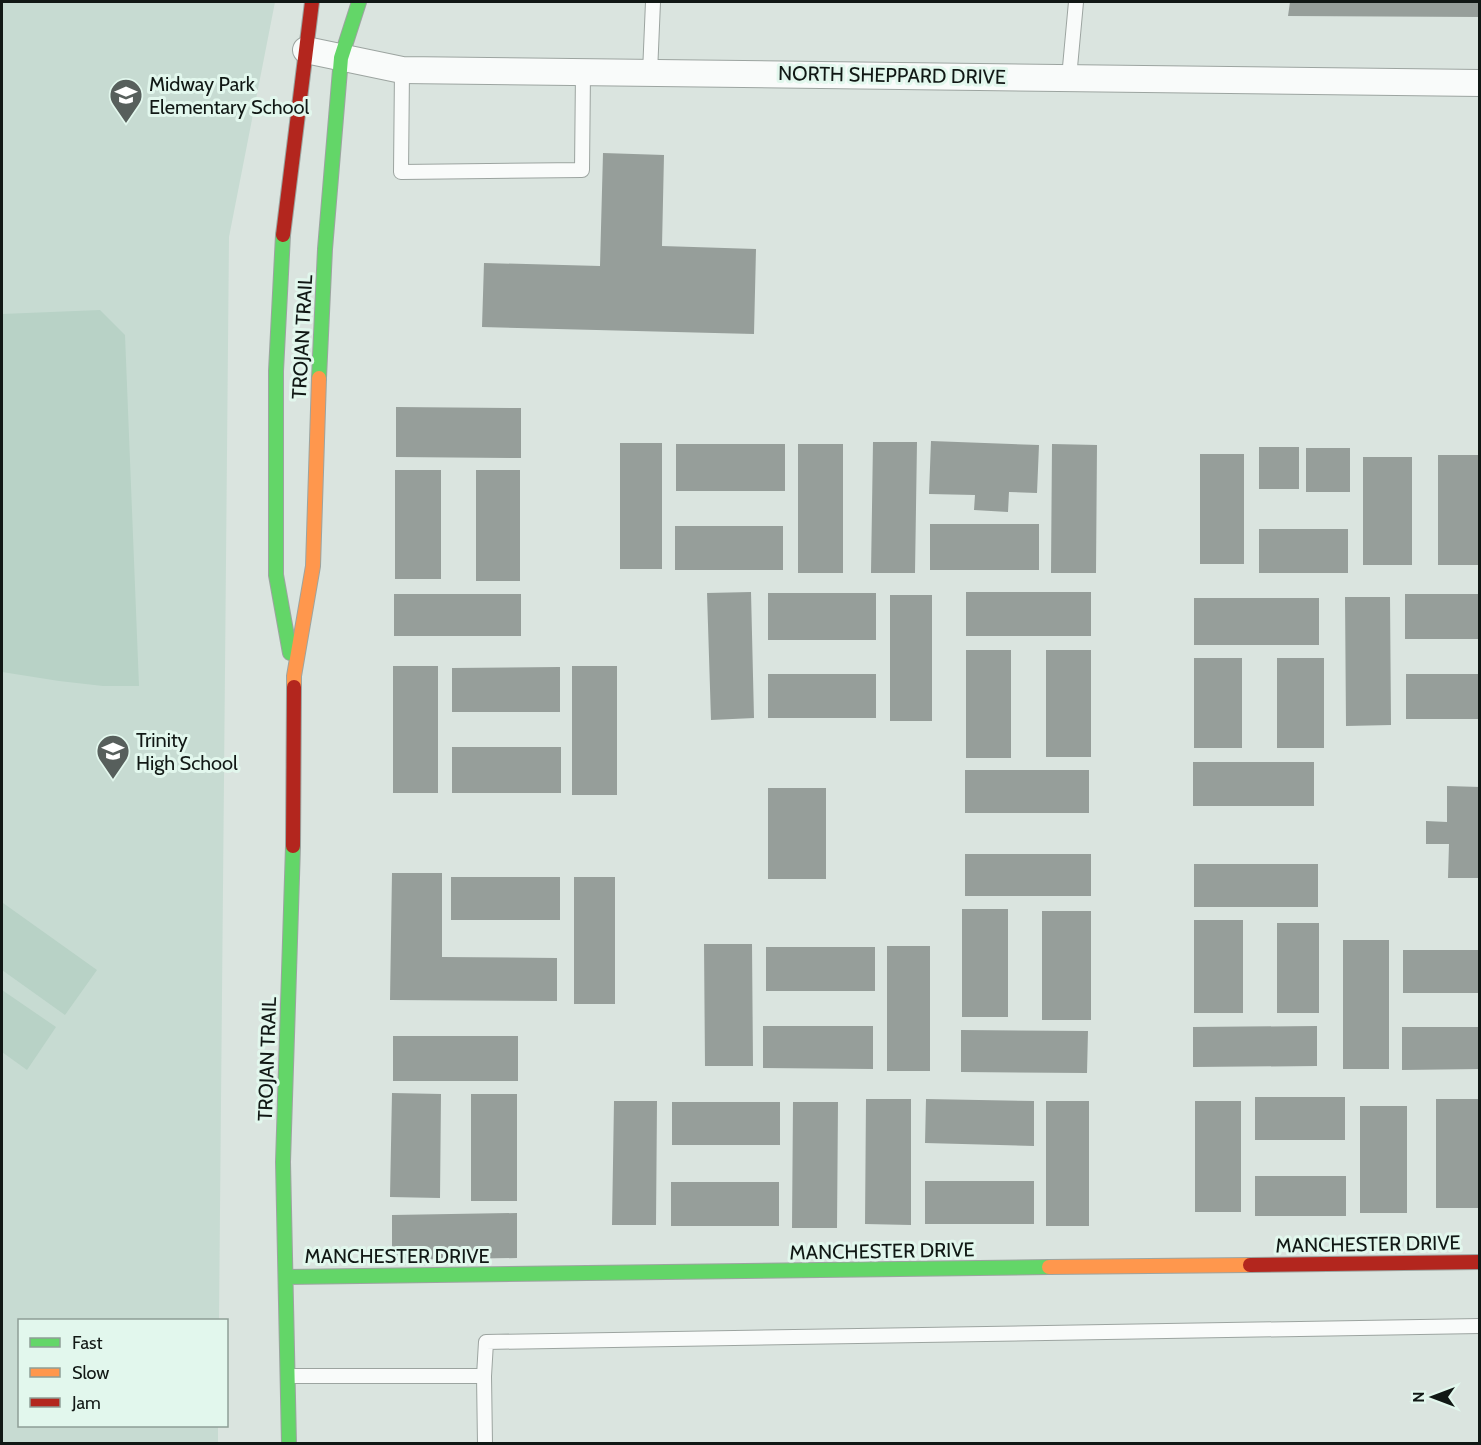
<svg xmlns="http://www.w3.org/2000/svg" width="1481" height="1445" viewBox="0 0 1481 1445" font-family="Cabin,sans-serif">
  <rect width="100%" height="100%" fill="#dae4df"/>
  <!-- built -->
  <path fill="#c7dbd2" d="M2 2H275L229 237 219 1320H20V1426H218V1443L2 1444Z"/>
  <!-- green -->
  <path fill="#b8d2c6" d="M100 310 125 335 139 686H103L59 681 2 672V314Z
    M3 903 97 970 65 1015 2 970Z
    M2 990 56 1027 27 1070 2 1052Z"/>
  <!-- building -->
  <path fill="#969e9a" d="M1290 2H1480V17L1288 16Z
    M603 153 664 155 662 246 756 249 754 334 482 327 484 263 600 266Z
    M396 407 521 408V458L396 457Z
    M931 441 1039 445 1037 493 1009 492 1008 512 974 510 975 495 929 494Z
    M873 442H917L915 573H871Z
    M620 443H662V569H620Z
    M676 444H785V491H676Z
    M798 444H843V573H798Z
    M1052 444 1097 445 1096 573H1051Z
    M1259 447H1299V489H1259Z
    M1306 448H1350V492H1306Z
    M1200 454H1244V564H1200Z
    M1438 455H1480V565H1438Z
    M1363 457H1412V565H1363Z
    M395 470H441V579H395Z
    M476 470H520V581H476Z
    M930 524H1039V570H930Z
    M675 526H783V570H675Z
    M1259 529H1348V573H1259Z
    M751 592 754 718 711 720 707 593Z
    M966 592H1091V636H966Z
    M768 593H876V640H768Z
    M394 594H521V636H394Z
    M1405 594H1480V639H1405Z
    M890 595H932V721H890Z
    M1345 597H1390L1391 725 1346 726Z
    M1194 598H1319V645H1194Z
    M966 650H1011V758H966Z
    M1046 650H1091V757H1046Z
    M1194 658H1242V748H1194Z
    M1277 658H1324V748H1277Z
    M393 666H438V793H393Z
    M572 666H617V795H572Z
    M560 667V712H452V668Z
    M768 674H876V718H768Z
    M1406 674H1480V719H1406Z
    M452 747H561V793H452Z
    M1193 762H1314V806H1193Z
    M965 770H1089V813H965Z
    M1447 786 1480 787V878H1448L1449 844H1426V821L1447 822Z
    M768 788H826V879H768Z
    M965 854H1091V896H965Z
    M1194 864H1318V907H1194Z
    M392 873H442V957L557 958V1001L390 1000Z
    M451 877H560V920H451Z
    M574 877H615V1004H574Z
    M962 909H1008V1017H962Z
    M1042 911H1091V1020H1042Z
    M1194 920H1243V1013H1194Z
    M1277 923H1319V1013H1277Z
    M1343 940H1389V1069H1343Z
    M704 944H752L753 1066H705Z
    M887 946H930V1071H887Z
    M766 947H875V991H766Z
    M1403 950H1480V993H1403Z
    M763 1026H873V1069L763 1068Z
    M1317 1026V1066L1193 1067V1027Z
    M1402 1027H1480V1069L1402 1070Z
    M961 1030 1088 1031 1087 1073 961 1072Z
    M393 1036H518V1081H393Z
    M392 1093 441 1094 440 1198 390 1197Z
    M471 1094H517V1201H471Z
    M1255 1097H1345V1140H1255Z
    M866 1099H911V1225L865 1224Z
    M926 1099 1034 1101V1146L925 1143Z
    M1436 1099H1480V1208H1436Z
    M614 1101H657L656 1225H612Z
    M1046 1101H1089V1226H1046Z
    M1195 1101H1241V1212H1195Z
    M672 1102H780V1145H672Z
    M793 1102H838L837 1228H792Z
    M1360 1106H1407V1213H1360Z
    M1255 1176H1346V1216H1255Z
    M925 1181H1034V1224H925Z
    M671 1182H779V1226H671Z
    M517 1213V1258L392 1260V1215Z"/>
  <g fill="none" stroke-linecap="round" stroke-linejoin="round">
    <defs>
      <path id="lane" d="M402 70 401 172 582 170 583 72
        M650 73 653 2
        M1069 78 1076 2
        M288 1376H484L485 1444
        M484 1376 486 1342 1480 1326"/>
      <path id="street" d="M306 50 402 70 1480 83"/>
      <path id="fast" d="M283 235 276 371V575L290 653
        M319 378 325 249 341 58 359 2
        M286 1277 1049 1267
        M289 1444 283 1162 293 846"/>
      <path id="slow" d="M294 687V676L313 566 319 378
        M1049 1267 1250 1265"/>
      <path id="jam" d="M283 235 312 2
        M293 846 294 687
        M1250 1265 1480 1262"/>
    </defs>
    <!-- lane casing -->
    <use href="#lane" stroke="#9ca4a0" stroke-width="16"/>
    <!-- street casing -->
    <use href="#street" stroke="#9ca4a0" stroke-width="28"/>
    <!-- fast casing -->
    <use href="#fast" stroke="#9ca4a0" stroke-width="16"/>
    <!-- slow casing -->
    <use href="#slow" stroke="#9ca4a0" stroke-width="16"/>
    <!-- jam casing -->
    <use href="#jam" stroke="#9ca4a0" stroke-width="16"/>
    <!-- lane -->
    <use href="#lane" stroke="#f9fbfa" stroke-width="14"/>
    <!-- street -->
    <use href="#street" stroke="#f9fbfa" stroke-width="26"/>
    <!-- fast -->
    <use href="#fast" stroke="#63d668" stroke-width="14"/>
    <!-- slow -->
    <use href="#slow" stroke="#ff974d" stroke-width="14"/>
    <!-- jam -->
    <use href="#jam" stroke="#b3261e" stroke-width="14"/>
  </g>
  <!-- icons -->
  <defs>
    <symbol id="school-pin" viewBox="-11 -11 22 30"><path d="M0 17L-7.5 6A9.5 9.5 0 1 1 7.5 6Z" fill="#575f5c" stroke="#e2f7ed"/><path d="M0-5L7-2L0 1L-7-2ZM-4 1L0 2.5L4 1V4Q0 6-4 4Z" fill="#fff"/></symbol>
  </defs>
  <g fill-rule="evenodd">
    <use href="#school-pin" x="107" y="76" width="38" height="52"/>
    <use href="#school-pin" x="94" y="732" width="38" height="52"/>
  </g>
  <g text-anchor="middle" stroke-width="6" stroke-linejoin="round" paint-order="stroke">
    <!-- street labels -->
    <g font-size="20" fill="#111815" stroke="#e2f7ed">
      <text transform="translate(892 75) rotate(1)" y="7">NORTH SHEPPARD DRIVE</text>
      <text transform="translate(302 337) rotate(-87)" y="7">TROJAN TRAIL</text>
      <text transform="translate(267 1059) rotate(-88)" y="7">TROJAN TRAIL</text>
      <text transform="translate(1368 1244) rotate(-1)" y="7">MANCHESTER DRIVE</text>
      <text transform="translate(882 1251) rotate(-1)" y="7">MANCHESTER DRIVE</text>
      <text x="397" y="1263">MANCHESTER DRIVE</text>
    </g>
    <!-- poi labels -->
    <g font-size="20" fill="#111815" stroke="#e2f7ed" text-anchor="start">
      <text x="149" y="91">Midway Park<tspan x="149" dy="23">Elementary School</tspan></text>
      <text x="136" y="747">Trinity<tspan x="136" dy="23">High School</tspan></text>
    </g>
  </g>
  <!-- border -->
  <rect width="1481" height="1445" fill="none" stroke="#111815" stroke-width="6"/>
  <!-- legend -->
  <rect x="18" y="1319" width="210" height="108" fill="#e2f7ed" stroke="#8e9e97" stroke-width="1.5"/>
  <rect x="30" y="1338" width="30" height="9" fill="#63d668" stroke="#8e9e97" stroke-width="1.5"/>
  <text x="72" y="1349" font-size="18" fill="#111815">Fast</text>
  <rect x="30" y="1368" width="30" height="9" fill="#ff974d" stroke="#8e9e97" stroke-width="1.5"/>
  <text x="72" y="1379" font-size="18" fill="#111815">Slow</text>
  <rect x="30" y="1398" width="30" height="9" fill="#b3261e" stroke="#8e9e97" stroke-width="1.5"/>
  <text x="72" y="1409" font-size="18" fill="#111815">Jam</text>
  <!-- north arrow -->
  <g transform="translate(1433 1397) rotate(270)" stroke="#e2f7ed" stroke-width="4.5" paint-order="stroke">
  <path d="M0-4.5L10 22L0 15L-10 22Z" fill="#111815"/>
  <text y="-9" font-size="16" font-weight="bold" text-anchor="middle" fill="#111815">N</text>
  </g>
</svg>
